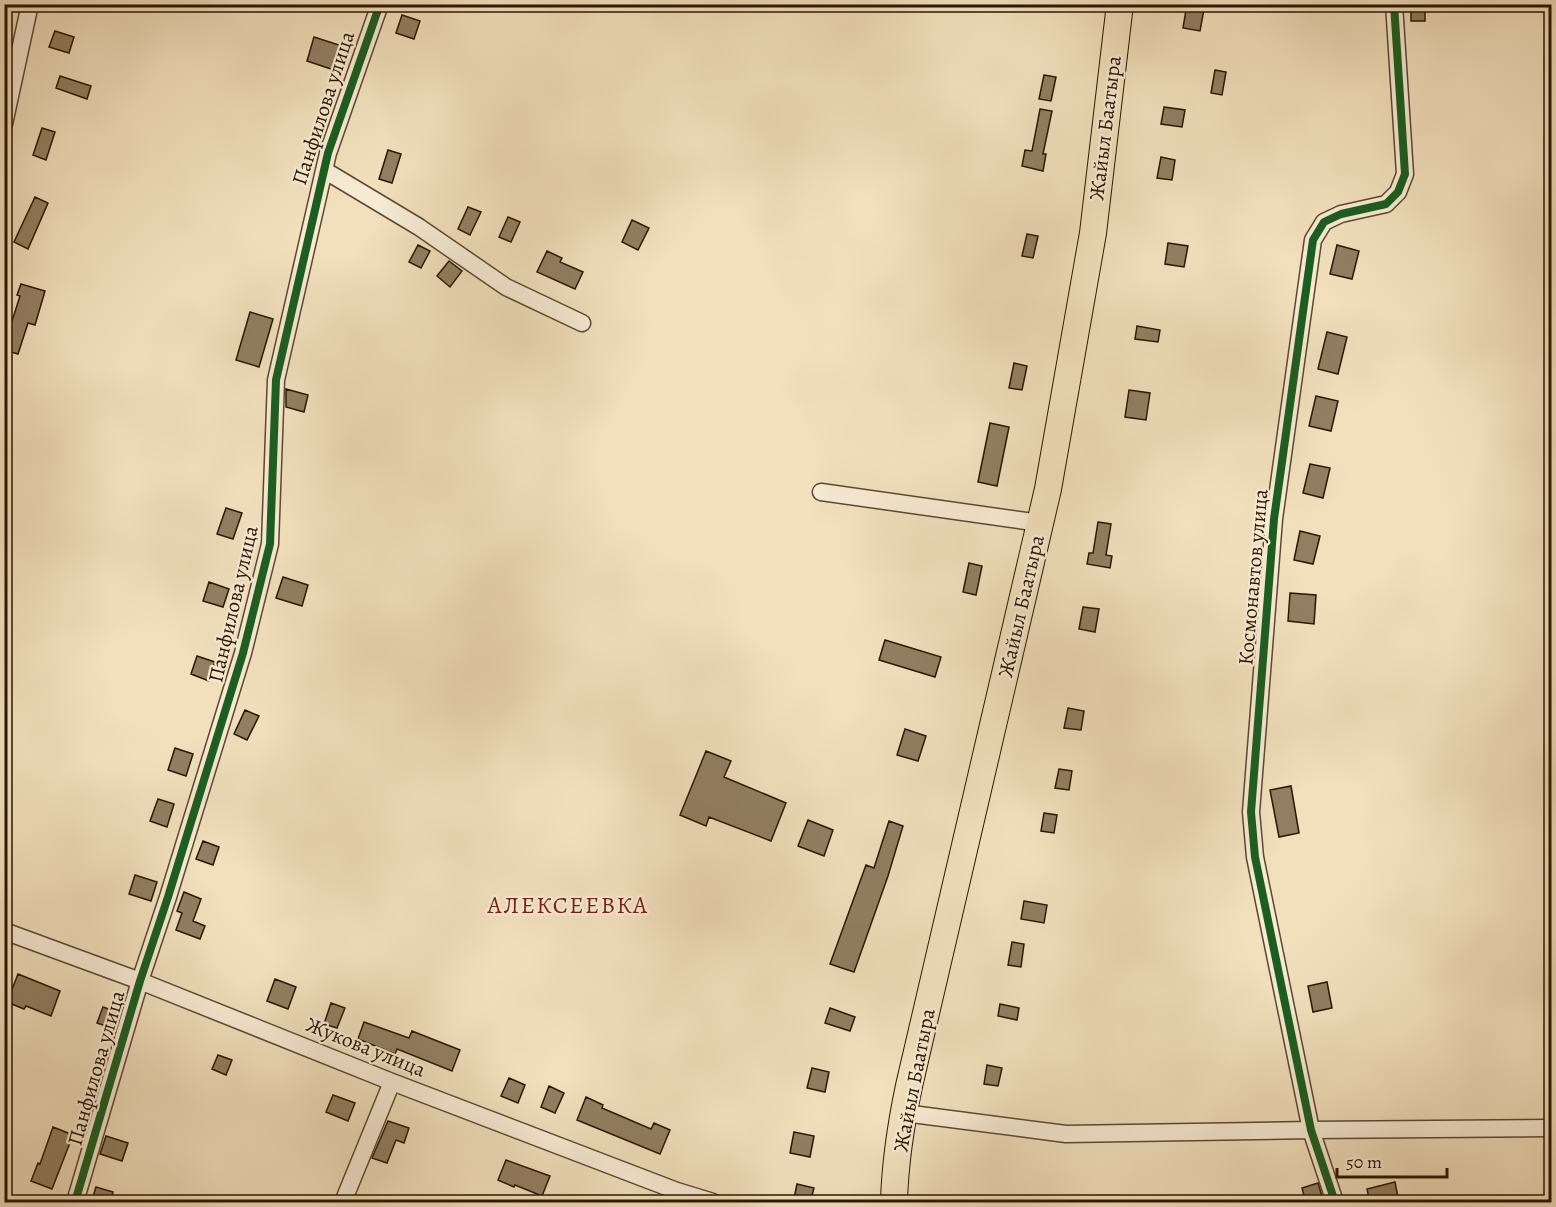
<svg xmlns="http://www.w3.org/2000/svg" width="1556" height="1207" viewBox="0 0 1556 1207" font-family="Alegreya,serif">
  <rect width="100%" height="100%" fill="#f2e0bd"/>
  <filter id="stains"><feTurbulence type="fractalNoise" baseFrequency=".00333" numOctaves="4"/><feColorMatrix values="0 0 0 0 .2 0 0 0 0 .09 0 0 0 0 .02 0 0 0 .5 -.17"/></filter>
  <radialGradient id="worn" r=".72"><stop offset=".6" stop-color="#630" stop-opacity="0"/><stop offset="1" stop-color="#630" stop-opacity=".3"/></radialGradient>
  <!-- building -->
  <path fill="#927f62" stroke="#2a1600" stroke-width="1.5" d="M1187 4H1205L1200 31 1183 28Z
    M1411 4H1425V21H1411Z
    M402 15 420 21 414 39 396 33Z
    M55 31 74 37 69 53 49 47Z
    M314 37 342 46 334 70 307 61Z
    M1215 70 1226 72 1222 95 1211 93Z
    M1044 75 1056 77 1051 101 1039 99Z
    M60 76 91 86 87 99 56 88Z
    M1164 107 1185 110 1182 127 1161 124Z
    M1040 109 1052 111 1043 154H1046L1043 171 1022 166 1025 150 1032 151Z
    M42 128 55 132 46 160 33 155Z
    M388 150 401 154 392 183 379 179Z
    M1161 157 1175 160 1172 180 1157 178Z
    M35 197 48 203 28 249 14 242Z
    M468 207 481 212 470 235 458 229Z
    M508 217 520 222 511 242 499 237Z
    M632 220 649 228 638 250 622 242Z
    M1027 234 1038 236 1033 258 1022 256Z
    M1168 243 1188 246 1184 267 1165 264Z
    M418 245 430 251 421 268 409 262Z
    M1337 245 1359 251 1352 279 1330 274Z
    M547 251 562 258 560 262 583 272 575 289 537 272Z
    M449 261 462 271 450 287 437 276Z
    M21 284 45 291 35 325 28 323 18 354 4 350V346L20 296 17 295Z
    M250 312 273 319 259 367 236 360Z
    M1137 326 1160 330 1158 342 1135 339Z
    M1327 332 1347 337 1338 374 1318 369Z
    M1014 363 1027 366 1022 390 1009 388Z
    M286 389 308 395 304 412 286 407Z
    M1129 390 1150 393 1146 420 1125 417Z
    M1316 396 1338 401 1331 431 1309 426Z
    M990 423 1009 427 997 486 978 482Z
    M1310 464 1330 468 1323 498 1303 493Z
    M226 508 242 513 233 539 217 534Z
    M1098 522 1111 524 1106 555 1112 556 1110 568 1087 564 1089 553H1093Z
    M1300 531 1320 536 1313 564 1294 560Z
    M969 563 982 566 976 595 963 592Z
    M283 577 308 585 302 606 276 598Z
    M209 582 229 589 223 607 203 601Z
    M1290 593 1316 595 1314 624 1288 621Z
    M1083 607 1099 609 1095 632 1079 629Z
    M885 640 941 657 935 677 879 660Z
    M197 656 215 662 209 681 191 674Z
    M1068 708 1084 711 1081 730 1064 728Z
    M245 710 259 716 247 740 234 734Z
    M905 729 926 736 918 761 897 755Z
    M175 748 193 754 186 776 168 770Z
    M706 751 731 761 724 777 786 803 771 841 709 817 706 826 680 815Z
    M1059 769 1072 771 1069 790 1055 788Z
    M1291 786 1299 833 1279 837 1270 790Z
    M158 799 174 804 167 827 150 821Z
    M1044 813 1057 815 1054 833 1041 831Z
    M808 820 833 830 824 856 798 846Z
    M889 821 903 826 888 876 854 972 830 964 866 865 874 868Z
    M203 841 219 847 213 865 196 859Z
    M135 875 157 882 151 901 129 894Z
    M184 892 201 899 193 921 205 926 200 939 176 930 182 913 177 911Z
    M1024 901 1047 905 1044 923 1021 919Z
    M1012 942 1024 944 1021 967 1008 965Z
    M18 974 60 991 51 1016 26 1006 24 1009 7 1002Z
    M275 979 296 987 288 1009 267 1001Z
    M1327 982 1332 1008 1313 1012 1308 986Z
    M331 1003 345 1008 337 1028 324 1024Z
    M1000 1004 1019 1008 1017 1020 998 1016Z
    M103 1007 120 1013 115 1029 97 1023Z
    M830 1008 855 1017 850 1031 825 1023Z
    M364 1022 409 1038 412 1031 460 1050 452 1071 397 1049 395 1054 358 1039Z
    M218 1055 232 1060 226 1075 212 1069Z
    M987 1065 1002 1068 998 1086 984 1084Z
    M812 1068 829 1072 825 1092 807 1088Z
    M509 1078 525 1085 518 1103 501 1096Z
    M549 1086 564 1093 555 1113 541 1107Z
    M333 1095 355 1103 348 1121 326 1112Z
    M586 1097 603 1105 602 1108 651 1129 654 1123 670 1130 660 1154 577 1120Z
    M388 1121 409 1128 404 1143 396 1140 387 1163 372 1158Z
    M53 1127 73 1135 52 1189 31 1181 38 1163 40 1164Z
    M794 1132 814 1136 810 1157 790 1153Z
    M106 1136 128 1143 122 1161 100 1154Z
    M506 1160 550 1176 542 1196 515 1185 514 1187 498 1180Z
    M1395 1182 1399 1203H1370L1367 1189Z
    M1318 1183 1324 1203H1306L1302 1188Z
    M797 1184 814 1188 810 1203H793Z
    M96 1187 113 1192 110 1203H91Z"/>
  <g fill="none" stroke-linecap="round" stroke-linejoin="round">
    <defs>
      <path id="minor" d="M4 124 30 4
        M324 170 419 227 506 287 582 323
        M821 492 1040 523
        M4 931 140 981 392 1082 677 1191 713 1202
        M904 1113 1066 1134 1311 1130 1552 1128
        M75 1202 140 981 168 897 243 653 270 544 276 380 328 153 380 4
        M343 1202 392 1082
        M1335 1202 1311 1130 1255 857 1251 812 1274 519 1313 240 1324 222 1341 214 1386 204 1398 192 1405 174 1394 4"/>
      <path id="highway" d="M894 1202C895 1163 901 1124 909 1086L1048 489 1093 233 1120 4"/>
    </defs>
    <!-- minor casing -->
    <use href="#minor" stroke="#5c482f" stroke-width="19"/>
    <!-- highway casing -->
    <use href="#highway" stroke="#2a1600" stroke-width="28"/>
    <!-- minor -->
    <use href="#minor" stroke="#f7ebd4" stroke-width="16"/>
    <!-- highway -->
    <use href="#highway" stroke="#f2e0bd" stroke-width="26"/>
    <defs>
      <path id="cycleway" d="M75 1202 140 981 168 897 243 653 270 544 276 380 328 153 380 4
        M1335 1202 1311 1130 1255 857 1251 812 1274 519 1313 240 1324 222 1341 214 1386 204 1398 192 1405 174 1394 4"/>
    </defs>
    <!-- cycleway casing -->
    <use href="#cycleway" stroke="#f7ebd4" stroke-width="11"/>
    <!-- cycleway -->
    <use href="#cycleway" stroke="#1b5e20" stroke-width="8"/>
  </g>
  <g text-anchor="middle" stroke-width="4.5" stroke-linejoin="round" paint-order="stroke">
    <!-- street labels -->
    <g font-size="21" fill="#2a1600" stroke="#f7ebd4">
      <text transform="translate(323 108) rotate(-72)" y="7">Панфилова улица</text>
      <text transform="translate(1105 128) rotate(-83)" y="7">Жайыл Баатыра</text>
      <text transform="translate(1253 577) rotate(-85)" y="7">Космонавтов улица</text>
      <text transform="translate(233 604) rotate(-77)" y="7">Панфилова улица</text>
      <text transform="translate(1021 606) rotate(-77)" y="7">Жайыл Баатыра</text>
      <text transform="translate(366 1047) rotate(22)" y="7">Жукова улица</text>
      <text transform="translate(96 1068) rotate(-74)" y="7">Панфилова улица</text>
      <text transform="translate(914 1080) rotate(-79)" y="7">Жайыл Баатыра</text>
    </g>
    <!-- quarter labels -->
    <g font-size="24" letter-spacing="1.5" fill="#7a1f14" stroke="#f7ebd4">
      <text x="568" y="913">АЛЕКСЕЕВКА</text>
    </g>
  </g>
  <!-- margin -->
  <rect width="1556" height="1207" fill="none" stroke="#f2e0bd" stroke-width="24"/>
  <rect x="6" y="6" width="1544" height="1195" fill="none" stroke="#2a1600" stroke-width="3"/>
  <rect x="12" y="12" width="1532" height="1183" fill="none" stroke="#2a1600" stroke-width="1.5"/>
  <!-- scale -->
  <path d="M1337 1168v9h110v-9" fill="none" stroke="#2a1600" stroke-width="3"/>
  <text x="1346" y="1168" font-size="18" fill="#2a1600" stroke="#f7ebd4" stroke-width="4.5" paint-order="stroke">50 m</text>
  <rect width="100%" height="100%" filter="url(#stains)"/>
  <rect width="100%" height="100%" fill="url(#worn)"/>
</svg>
